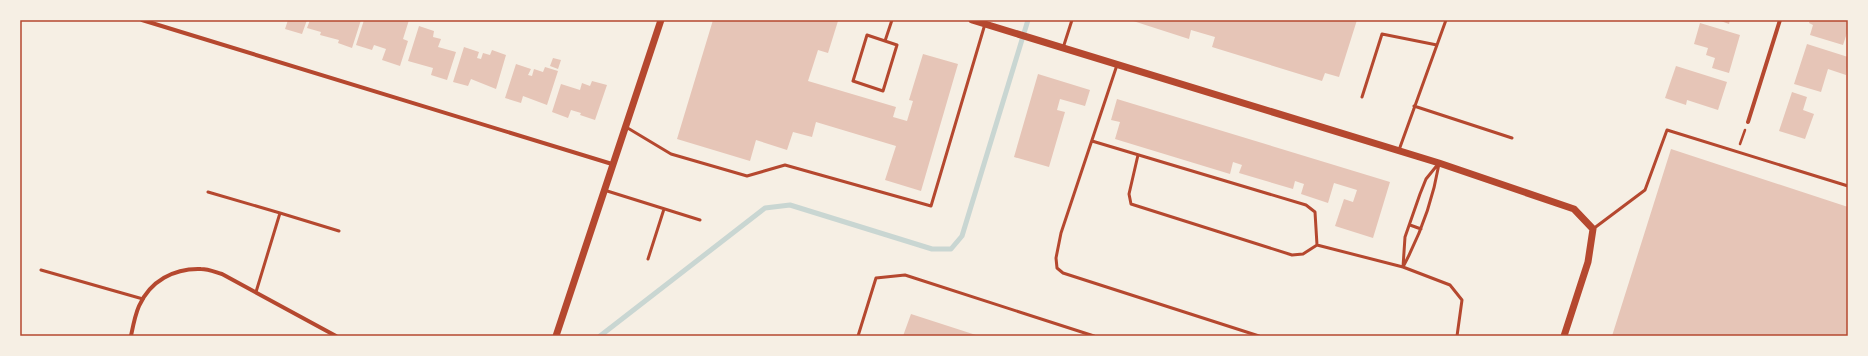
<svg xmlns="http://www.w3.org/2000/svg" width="1868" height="356" viewBox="0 0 1868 356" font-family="'DejaVu Sans',sans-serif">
  <rect width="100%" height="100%" fill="#f6efe4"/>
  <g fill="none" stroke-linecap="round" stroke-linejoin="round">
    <!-- stream -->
    <path stroke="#c9d6d2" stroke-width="5" d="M600 336 765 208 790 205 932 249H951L962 236 1028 20"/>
  </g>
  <!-- building -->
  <path fill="#e6c5b7" d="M288 20H307L302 34 285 29Z
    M310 20H361L352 48 338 43 339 40 320 35 321 32 307 28Z
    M364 20H409L403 39 408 41 400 66 382 60 386 49 374 45 372 50 356 45Z
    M713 20H833L838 21 828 53 818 50 808 81 896 107 893 117 907 121 913 101 909 100 923 54 958 64 921 191 885 180 896 146 816 122 812 137 793 132 787 150 756 140 750 161 677 139Z
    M1130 20H1357L1339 77 1325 73 1322 81 1212 47 1215 37 1191 30 1189 39Z
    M1718 20H1730L1729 24Z
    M1810 20H1848V30L1843 45 1810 35 1813 25 1809 23Z
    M1700 23 1740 35 1729 73 1712 68 1715 58 1706 55 1708 48 1694 44Z
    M419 26 434 31 433 37 441 39 438 47 456 52 447 80 431 75 433 68 408 61Z
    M1807 44 1848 57 1846 75 1828 69 1821 92 1794 84Z
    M464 47 479 52 477 58 481 59 483 53 490 55 492 50 506 55 496 89 471 79 468 86 453 82Z
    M553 58 561 60 558 69 550 66Z
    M516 64 531 69 528 75 532 76 534 69 543 72 545 67 558 71 547 105 523 96 521 103 505 98Z
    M1676 66 1727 82 1718 110 1687 100 1686 105 1665 98Z
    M1038 74 1090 90 1085 106 1060 99 1057 110 1065 112 1049 167 1014 157Z
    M592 81 607 85 595 120 580 115 581 113 571 110 568 118 552 112 561 84 580 90 582 83 590 86Z
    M1792 92 1807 97 1803 110 1814 114 1805 139 1779 131Z
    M1117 99 1390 182 1373 238 1335 226 1344 199 1353 202 1357 190 1334 183 1328 203 1301 194 1304 184 1295 181 1293 189 1239 173 1242 165 1233 162 1230 174 1115 139 1120 122 1111 120Z
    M1671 149 1848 207V336H1612Z
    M911 314 979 336H903Z"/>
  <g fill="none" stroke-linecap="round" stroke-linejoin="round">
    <!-- path -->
    <path stroke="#b5482f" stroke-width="2.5" d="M1740 144 1745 130"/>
    <!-- service -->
    <path stroke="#b5482f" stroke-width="3" d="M867 35 897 45 883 91 853 81Z
      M885 41 892 20
      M1063 48 1072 20
      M1117 65 1061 233 1056 258 1057 268 1063 273 1259 336
      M1362 97 1382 34 1437 45
      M1414 106 1512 138
      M626 127 671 154 747 176 785 165 931 206 985 24
      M1092 141 1306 205 1315 212 1317 245
      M1399 150 1446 20
      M1138 155 1129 194 1131 204 1292 255 1303 254 1317 245 1403 267 1450 285 1462 300 1457 336
      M604 190 700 220
      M208 192 280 213
      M1410 225 1421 229
      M1593 229 1645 190 1667 130 1848 186
      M648 259 664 209
      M1404 265C1421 233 1433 199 1439 164
      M1403 267 1405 237 1420 194 1426 179 1439 163
      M41 270 143 299
      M256 292 280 213 339 231
      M858 336 876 278 905 275 1094 336"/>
    <!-- minor -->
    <path stroke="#b5482f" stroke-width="4" d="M142 20 612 164
      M1748 122 1780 20
      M131 336C133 326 135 315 139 306 150 281 174 268 201 269 208 269 215 272 222 274L336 336"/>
    <!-- tertiary -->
    <path stroke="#b5482f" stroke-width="7" d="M972 20 1439 163 1574 209 1593 229 1588 262 1564 336
      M556 336 661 20"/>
  </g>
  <!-- border -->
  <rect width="1868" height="356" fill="none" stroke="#f6efe4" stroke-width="42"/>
  <rect x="21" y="21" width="1826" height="314" fill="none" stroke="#b5482f" stroke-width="1.5"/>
</svg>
